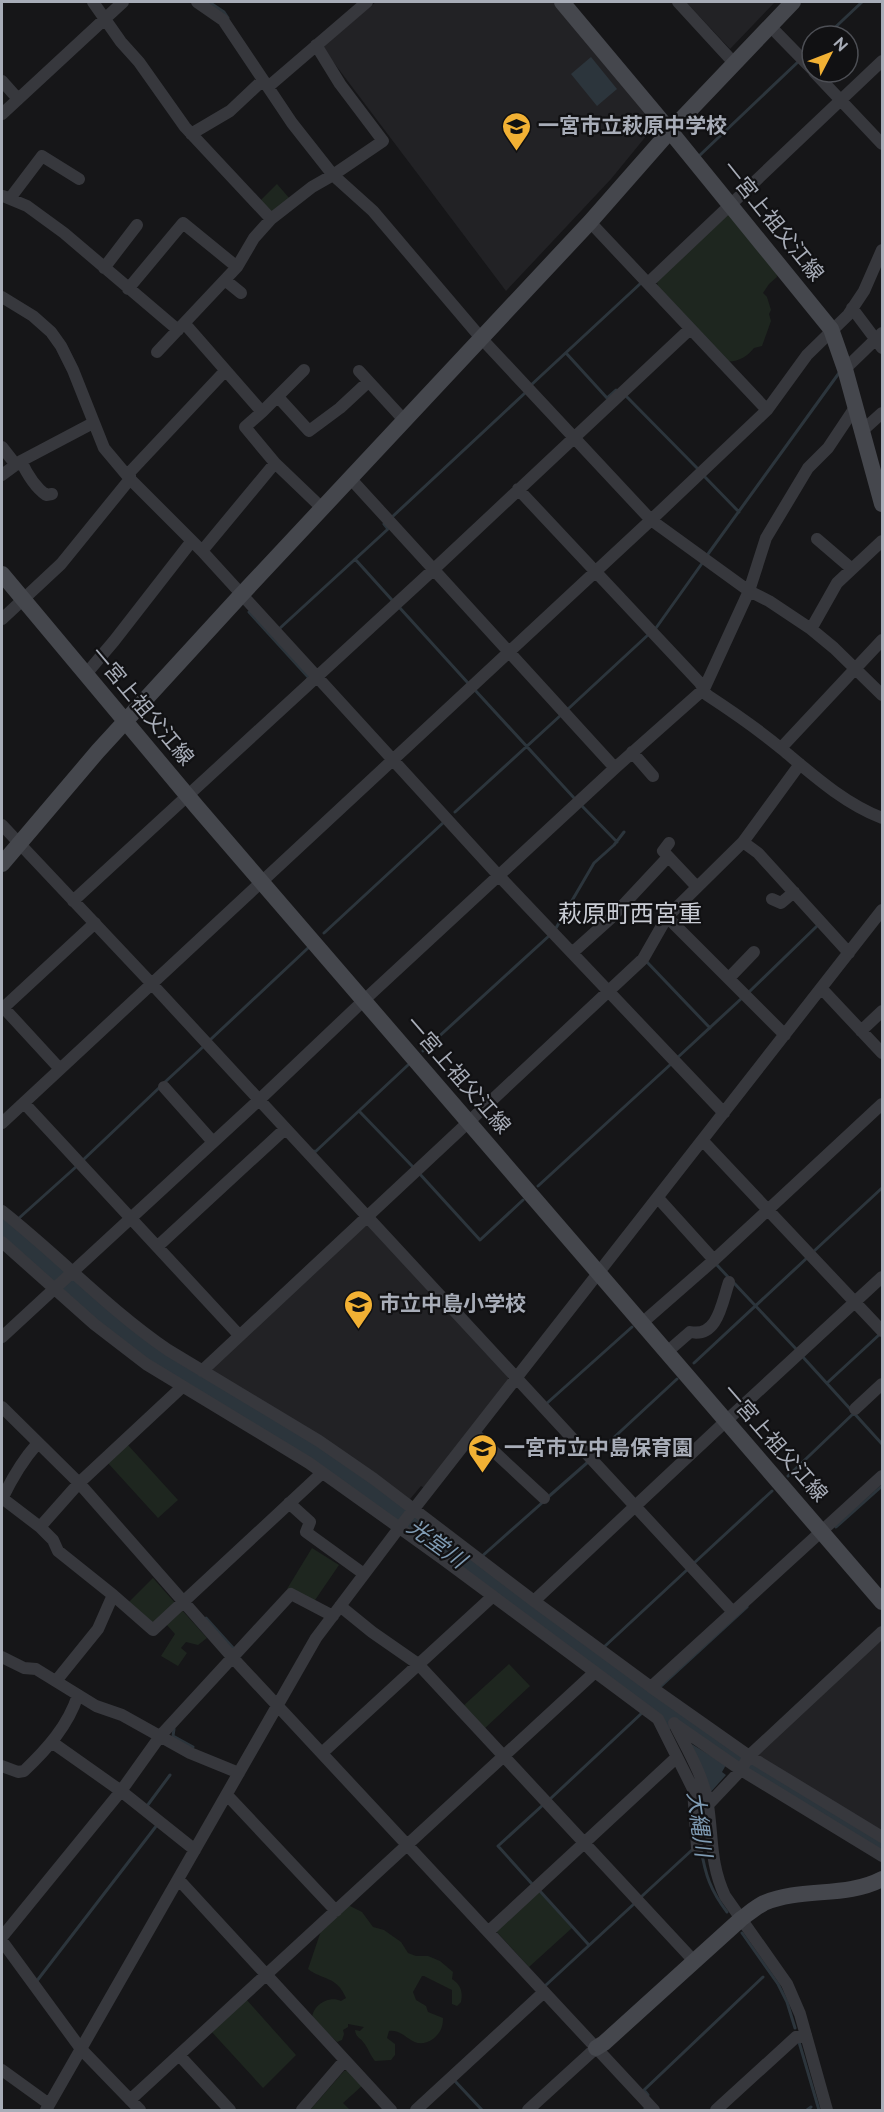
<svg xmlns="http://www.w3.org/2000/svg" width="884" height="2112" viewBox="0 0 884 2112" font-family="Raleway,'Noto Sans JP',sans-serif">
  <rect width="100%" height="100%" fill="#161618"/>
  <!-- built -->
  <path fill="#222225" d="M376 2H554L656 124 611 179 506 291 322 47Z
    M686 2H775L730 49Z
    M367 1223 507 1373 509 1382 426 1489 421 1486 410 1499 406 1500 211 1372 210 1366Z
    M882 1636V1834L754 1756Z"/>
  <!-- green -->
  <path fill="#1e261f" d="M277 184 290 199 275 211H270L260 201Z
    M724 209 776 270 777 277 769 284 763 293 767 297 771 310 769 314 771 321 762 346 754 348C747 357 736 363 725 361L659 289 656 279Z
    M127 1444 178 1500 158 1518 107 1462Z
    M312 1548 339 1565 313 1603 287 1589Z
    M153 1578 176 1604 156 1623H151L128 1603Z
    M181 1609 207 1638 198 1645 186 1642 181 1648 187 1653 178 1666 161 1656 175 1634 166 1624Z
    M509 1664 530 1686 483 1730 462 1707Z
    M537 1889 572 1928 529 1967 494 1929Z
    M348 1905 362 1912 373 1927 384 1930 401 1942 408 1953 416 1956H428L440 1961 453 1972 452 1979C461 1985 463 1992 461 2002L457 2006 452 2004V1990L424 1976H422L413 1992 416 2000 426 2006 428 2012 443 2018C443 2028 440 2033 433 2039 412 2053 406 2028 389 2031L387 2038 395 2044V2055L391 2060 375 2061C370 2055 368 2048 364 2043 360 2037 356 2038 355 2030L360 2031 364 2027 348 2024V2027L343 2030 344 2034 342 2040 337 2042 312 2018C313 2005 329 1995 341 2001L346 1998C337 1976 322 1980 308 1969L322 1928Z
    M245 1998 296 2055 263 2088 210 2030Z
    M349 2070 363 2085 343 2103 350 2110H310L344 2071Z"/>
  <!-- water -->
  <path fill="#2c353c" d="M591 57 617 89 597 106 571 74Z
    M690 1743 726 1765 722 1772 726 1775 709 1794Z"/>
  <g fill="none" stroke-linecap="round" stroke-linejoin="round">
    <!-- stream -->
    <path stroke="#2c353c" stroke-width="3" d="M209 2 224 12 228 18
      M826 36 862 2
      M805 56 812 49
      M699 156 799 61
      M566 353 607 398 616 390
      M530 386 641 283
      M626 396 698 469
      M703 475 739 512
      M391 518 525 393
      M708 554 839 373
      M355 559 392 600
      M399 607 468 683
      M249 612 309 678 307 680
      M656 628 703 562
      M279 629 388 529 384 524
      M474 689 575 799
      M568 709 649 634
      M581 805 617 842
      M455 812 561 715
      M556 928 594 863 614 845 624 832
      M324 933 444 822
      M646 961 710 1028
      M749 992 817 926
      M210 1040 308 948
      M423 1051 550 935
      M677 1058 742 998
      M165 1082 204 1046
      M359 1111 413 1167
      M314 1151 315 1152 408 1065
      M83 1160 160 1087
      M418 1172 480 1240 523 1200
      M538 1186 671 1064
      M18 1219 77 1166
      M813 1252 882 1188
      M716 1264 729 1278
      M734 1283 797 1350
      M802 1356 882 1444
      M694 1363 808 1257
      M827 1383 880 1334
      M546 1404 632 1327
      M593 1453 595 1455 677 1379
      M788 1476 854 1413
      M547 1498 588 1462
      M836 1527 882 1486
      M480 1558 543 1502
      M693 1564 772 1491
      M206 1618 234 1649
      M604 1647 688 1569
      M660 1687 747 1607
      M658 1703 669 1728
      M174 1729 173 1736 193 1747
      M549 1800 643 1712
      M148 1807 147 1806 170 1775
      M701 1848C705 1875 711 1891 727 1912
      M533 1885 498 1846 544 1804
      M539 1890 588 1944
      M641 1897 692 1850
      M742 1933 778 1984 787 2002 795 2028
      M36 1982 157 1825
      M546 1985 635 1903
      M799 2042 819 2110
      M454 2080 482 2110
      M648 2095 644 2090 763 1977
      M644 2110 645 2109
      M807 2110 811 2107"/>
    <!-- river -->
    <path stroke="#2c353c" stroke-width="20" d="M2 1227 24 1245 104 1319 140 1346 202 1387 272 1427 338 1471 615 1673 749 1767 882 1847"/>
    <!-- street -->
    <path stroke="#37383d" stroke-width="12" d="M93 2 121 42 139 62 185 127 271 219 254 238 237 267 157 352
      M197 2 223 20 292 123 333 175 373 211 481 338 651 520 749 591 769 601 811 629 834 648 882 695
      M678 2 734 63
      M770 26 812 69
      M814 72 882 144
      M2 81 18 99
      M268 87 367 2
      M2 114 123 2
      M191 134 230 111 263 80
      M3 196 27 206 64 233 178 330
      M11 197 42 156 79 179
      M271 219 312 187 333 175 383 141 340 84 316 45
      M590 222 767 410
      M104 268 137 225
      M225 280 241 293
      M648 283 882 61
      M128 289 183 223 237 267
      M2 297 33 316 51 332 61 346 73 370 104 448 130 479 202 551 499 876 724 1113
      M852 308 882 348
      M185 324 262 412 245 427 275 463 322 508
      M845 369 882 333
      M359 371 404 420
      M278 397 309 431 340 408 368 382
      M262 412 304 370
      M862 431 882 413
      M2 447 16 465
      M21 461C27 474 35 487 46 495L52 494
      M2 475 21 461 93 423
      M350 478 615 768
      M518 489 700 683 707 695C733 712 759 730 783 750 814 776 844 803 882 818
      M817 539 852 569
      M202 551 275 463
      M2 619 61 564 130 479V472L225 371
      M811 629 837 583 882 541
      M86 674 114 641 191 542
      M781 748 882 640
      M632 752 653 776
      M2 825 151 983 733 1612
      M743 842 758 853 849 953
      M669 843 663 851 697 887
      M772 899 781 903 794 892
      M73 901 433 570 690 329
      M667 917 785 1035
      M572 953 611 918 668 857
      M729 978 754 952
      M822 989 882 1053
      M2 1006 60 1069
      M2 1009 95 923
      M861 1031 882 1011
      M164 1087 213 1142
      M24 1103 239 1335
      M2 1123 651 520 767 410 807 355 848 315 864 291 882 250
      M703 1141 882 1331
      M658 1198 714 1260
      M2 1211C59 1256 108 1309 168 1350L319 1441 374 1479 534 1601 651 1687
      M2 1242 94 1324 146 1364 309 1463 443 1559 658 1719 693 1789 697 1848
      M158 1246 285 1129
      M642 1323 714 1260 882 1104
      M2 1337 259 1100 361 1003 615 768 704 689 749 591 766 538 808 468 828 448 856 406
      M667 1352 690 1332C718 1338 722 1302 729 1282
      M202 1371 643 959 667 917 743 842 800 764
      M2 1407 79 1483 233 1658 654 2110
      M855 1409 882 1384
      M474 1433 544 1498
      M882 1476 651 1687 749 1756 882 1837
      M2 1498 40 1527 53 1540 58 1551 113 1595 153 1630 322 1473
      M2 1499C12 1478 22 1461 37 1444
      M289 1503 310 1522 306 1532 364 1574
      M40 1527 79 1483 182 1387
      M534 1601 726 1421 882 1277
      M340 1606 372 1632 418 1664 694 1961
      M2 1657 24 1668 36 1669 96 1706 122 1715 190 1753 239 1773
      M56 1681 98 1629 113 1595
      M674 1723C687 1749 704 1776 708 1805 713 1838 710 1864 725 1896L787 1984 800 2014 827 2110
      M676 1725 741 1770 882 1856
      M53 1743 121 1791 195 1850
      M322 1753 493 1596
      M2 1766 18 1772 24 1771C47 1749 68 1726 78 1695
      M227 1795 336 1911
      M708 1805 741 1770 749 1756 882 1632
      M179 1880 391 2110
      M488 1932 677 1757
      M2 1937 121 1791 161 1735 291 1594 333 1616
      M2 1941 81 2049 140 2110
      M179 2055 230 2110
      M2 2070 49 2104
      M130 2100 595 1672
      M46 2110 316 1638 399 1528 882 910
      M302 2110 345 2060
      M416 2110 544 1992
      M528 2110 596 2048
      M716 2110 796 2037 806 2035"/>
    <!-- secondary -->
    <path stroke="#45474d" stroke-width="16" d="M562 2 670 131 831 329 845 369 882 504
      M2 574 197 807 882 1602
      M2 864 98 751 241 595 590 222 670 131 793 2
      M596 2048 604 2043 741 1919C748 1914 756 1907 764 1903 802 1887 846 1898 882 1879"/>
  </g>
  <!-- icons -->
  <defs>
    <symbol id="school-pin" viewBox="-11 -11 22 30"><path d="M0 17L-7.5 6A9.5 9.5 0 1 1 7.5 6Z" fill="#f2b134" stroke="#111113"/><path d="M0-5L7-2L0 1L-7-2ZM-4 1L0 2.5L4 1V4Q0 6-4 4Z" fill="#111"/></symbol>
  </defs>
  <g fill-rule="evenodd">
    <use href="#school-pin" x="500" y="110" width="33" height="45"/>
    <use href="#school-pin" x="342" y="1288" width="33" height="45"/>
    <use href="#school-pin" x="466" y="1432" width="33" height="45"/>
  </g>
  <g text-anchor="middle" stroke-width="4.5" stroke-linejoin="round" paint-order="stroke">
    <!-- poi labels -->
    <g font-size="21" font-weight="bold" fill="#a8adb8" stroke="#111113" text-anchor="start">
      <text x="538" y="133">一宮市立萩原中学校</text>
      <text x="379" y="1311">市立中島小学校</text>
      <text x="504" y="1455">一宮市立中島保育園</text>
    </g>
    <!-- street labels -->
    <g font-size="21" fill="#a8adb8" stroke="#111113">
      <text transform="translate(773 221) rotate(51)" y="7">一宮上祖父江線</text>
      <text transform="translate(142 706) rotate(50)" y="7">一宮上祖父江線</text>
      <text transform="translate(458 1075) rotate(49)" y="7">一宮上祖父江線</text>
      <text transform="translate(775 1443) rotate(49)" y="7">一宮上祖父江線</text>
    </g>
    <!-- water labels -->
    <g font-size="22" font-style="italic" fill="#7f9bb3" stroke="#111113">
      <text transform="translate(437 1543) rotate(36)" y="8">光堂川</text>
      <text transform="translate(700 1824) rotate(82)" y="8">大縄川</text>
    </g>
    <!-- quarter labels -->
    <g font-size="24" fill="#c9ccd4" stroke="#111113">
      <text x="630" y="922">萩原町西宮重</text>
    </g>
  </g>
  <!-- border -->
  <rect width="884" height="2112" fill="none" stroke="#a8adb8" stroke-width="6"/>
  <!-- north arrow -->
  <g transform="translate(830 54) rotate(48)"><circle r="28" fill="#111113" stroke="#4d4f55" stroke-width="1.5"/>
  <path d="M0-4.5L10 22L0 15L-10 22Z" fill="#f2b134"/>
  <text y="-9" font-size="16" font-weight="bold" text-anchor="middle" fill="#a8adb8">N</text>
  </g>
</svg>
